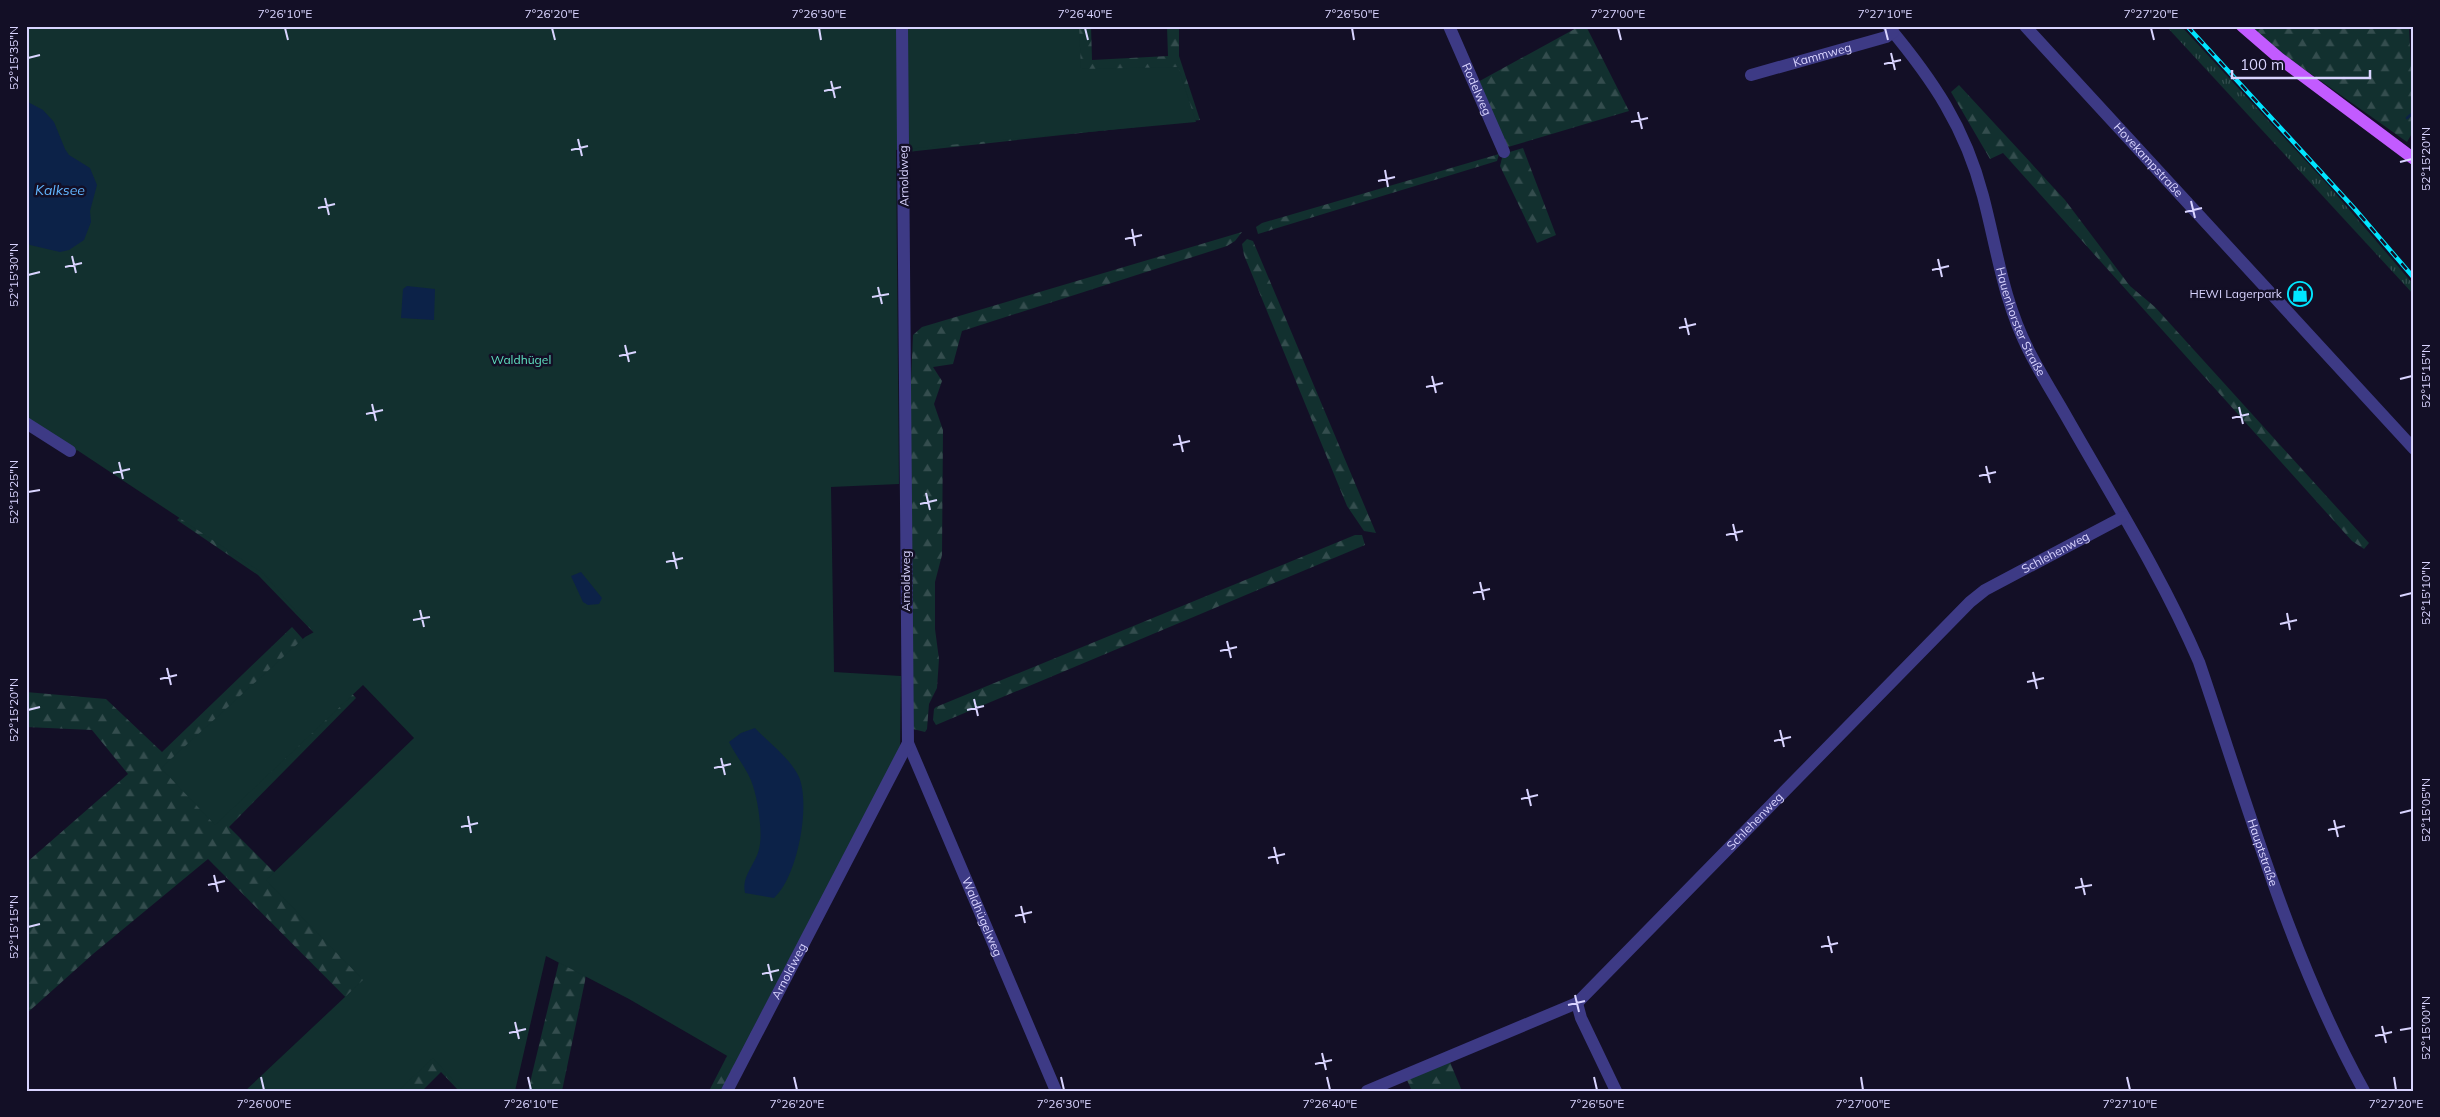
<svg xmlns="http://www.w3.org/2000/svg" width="2440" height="1117" viewBox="0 0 2440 1117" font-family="Mulish,sans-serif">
  <defs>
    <pattern id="grass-tufts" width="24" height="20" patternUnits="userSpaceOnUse" patternTransform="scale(1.25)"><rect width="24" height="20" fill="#12302f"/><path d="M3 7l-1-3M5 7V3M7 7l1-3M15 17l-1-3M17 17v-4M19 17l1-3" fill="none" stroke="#344d4e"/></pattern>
    <pattern id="forest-firs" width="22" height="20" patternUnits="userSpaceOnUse" patternTransform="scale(1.25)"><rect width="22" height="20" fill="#12302f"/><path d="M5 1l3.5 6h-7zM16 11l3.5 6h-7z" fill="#344d4e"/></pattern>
  </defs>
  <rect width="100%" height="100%" fill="#130f26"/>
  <!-- grass -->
  <path fill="url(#grass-tufts)" d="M2166 26H2181L2329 186 2414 285V295Z"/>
  <!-- forest -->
  <path fill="url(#forest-firs)" d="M1065 26H1091L1092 60 1168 56 1167 26H1179V56L1200 120 907 152 906 140 1153 69H1069Z
    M1580 26H1586L1629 111 1508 147 1476 83Z
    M2250 26H2409L2414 130 2407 142 2283 54Z
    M1959 85 2065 200 2130 286 2155 307 2369 543 2364 549 2352 541 2003 153 1990 159 1951 92Z
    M1523 148 1556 235 1537 243 1500 166 1503 154Z
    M1499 154 1497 161 1258 234 1256 227 1262 223Z
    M1242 232 1235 241 1227 246 962 331 953 364 933 367 942 381 934 404 943 430 942 555 935 582V629L939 659 937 688 929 704 927 729 925 732 913 729 910 403 913 335 922 327Z
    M1247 239 1253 241 1376 533 1364 531 1347 506 1244 255 1242 244Z
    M185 513H190L261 563 333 626 417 533 422 530C441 553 384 585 394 619L385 631 386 638 396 637 405 642 399 667 426 702 451 709 611 884 615 895 603 932 591 933 585 981 562 1091H528L563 945 565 889 421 739 432 726 429 722 421 732 414 734 409 731 258 575 177 520Z
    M1355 535H1362L1365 545 936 725 933 720 934 709 936 707Z
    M292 627 356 698 229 827 493 1091H459L441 1072 422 1091H385L413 1065 208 859 93 954 26 1014V863L128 774 92 730 26 727V692L106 699 162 752Z
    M743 1025 755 1028 722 1091H709Z
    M1450 1062 1462 1091H1412L1407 1080Z"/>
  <!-- park -->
  <path fill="#12302f" d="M26 26H1079L1081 69 1178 67 1196 122 896 150 899 484 831 487 834 672 901 676 900 749 736 1061 629 999 546 956 515 1091H463L433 1058 398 1091H245L363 980 266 880 414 738 363 685 215 825 161 768 305 637 314 632 264 574 77 450 70 457 26 426Z"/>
  <!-- water -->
  <path fill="#0c2248" d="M26 101 43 110 54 122 65 149 69 155 90 168 97 185 90 211 91 222 84 240 69 250 60 252 30 245 26 240Z
    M407 286 435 289 434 320 401 318 403 289Z
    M581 572 602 598 599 604 588 605 583 602 571 576Z
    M755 728C769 743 791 759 799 777 811 806 797 878 774 898L745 893C741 874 758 863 760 844 762 828 758 801 753 786 749 771 736 757 729 742L741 733Z"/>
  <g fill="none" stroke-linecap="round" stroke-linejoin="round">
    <!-- stream -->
    <path stroke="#0c2248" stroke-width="2.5" d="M2411 26 2414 40
      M2407 118 2414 112"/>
    <!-- minor -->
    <g stroke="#3d3a85" stroke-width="12">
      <path id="s1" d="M1449 26 1504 152"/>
      <path id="s2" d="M1888 26C1933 80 1965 127 1983 196 1997 249 2003 300 2029 351 2040 373 2054 395 2066 416 2112 497 2162 576 2199 662 2248 806 2290 957 2364 1091"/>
      <path id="s3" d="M2025 26 2414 449"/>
      <path id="s4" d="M1751 75 1886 37 1893 32"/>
      <path d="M26 423 70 451"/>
      <path id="s5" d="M908 743 1056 1091"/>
      <path d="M1577 1003 1581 1018 1616 1091"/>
      <path id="s6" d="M727 1091 908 743 902 26"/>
      <path id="s7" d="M1367 1091 1577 1003 1970 602 1985 590 2123 517"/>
    </g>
    <!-- major -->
    <path stroke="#c25bff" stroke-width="12" d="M2242 26 2279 58 2414 159"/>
    <defs>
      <path id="rail" d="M2187 26 2354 208 2414 278"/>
    </defs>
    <!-- rail casing -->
    <use href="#rail" stroke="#00e5ff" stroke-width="4.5"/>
    <!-- rail -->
    <use href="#rail" stroke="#130f26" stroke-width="2.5" stroke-dasharray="8" stroke-linecap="butt"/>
  </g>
  <!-- ticks -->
  <path fill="none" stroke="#d9d4ff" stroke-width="2" d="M285 28 288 40M552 28 555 40M819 28 821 40M1085 28 1088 40M1352 28 1354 40M1618 28 1621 40M1885 28 1888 40M2151 28 2154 40M1891 53 1895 70M28 58 40 55M1884 64 1901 60M831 81 835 98M824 91 841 87M1638 112 1642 129M1631 122 1648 118M578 139 582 156M571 150 588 146M2400 162 2412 159M1385 170 1388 187M1378 181 1395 177M325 198 329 215M2191 201 2195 218M318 208 335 204M2185 212 2202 208M1132 229 1135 246M1125 239 1142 235M72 256 76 273M1938 259 1942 277M65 267 82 263M1932 270 1949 266M28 275 40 272M878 287 882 304M872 297 889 294M1685 318 1689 335M1679 328 1696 324M625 345 629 362M619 356 636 352M1432 376 1436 393M2400 379 2412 376M1426 387 1443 383M372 404 376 421M2239 407 2243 424M366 414 383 410M2232 418 2249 414M1179 435 1183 452M1173 445 1190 441M119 462 123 479M1986 466 1990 483M113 473 130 469M1979 476 1996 472M28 492 40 490M926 493 930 510M920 504 937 500M1733 524 1737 541M1726 535 1743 531M673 552 677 569M666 562 683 558M1480 582 1484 600M1473 593 1490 589M2400 596 2412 593M420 610 424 627M2287 613 2290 630M413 620 430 617M2280 624 2297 620M1227 641 1231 658M1220 651 1237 647M167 668 171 685M2033 672 2037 689M160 679 177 675M2027 682 2044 678M974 699 978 716M28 710 40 707M967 710 984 706M1780 730 1784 747M1774 741 1791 737M721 758 725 775M714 768 731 764M1527 789 1531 806M1521 799 1538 795M2400 813 2412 810M468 816 471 833M2334 820 2338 837M461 827 478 823M2328 830 2345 826M1274 847 1278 864M1268 858 1285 854M214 875 218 892M2081 878 2085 895M208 885 225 881M2075 888 2092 885M1021 906 1025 923M1015 916 1032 912M28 927 40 924M1828 936 1832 953M1821 947 1838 943M768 964 772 981M762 974 779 970M1575 995 1579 1012M1568 1005 1585 1001M515 1022 519 1039M2382 1026 2386 1043M2400 1030 2412 1028M509 1033 526 1029M2375 1036 2392 1032M1322 1053 1326 1070M1315 1064 1332 1060M261 1077 264 1090M528 1077 531 1090M794 1077 797 1090M1061 1077 1064 1090M1327 1077 1330 1090M1594 1077 1597 1090M1861 1077 1863 1090M2127 1077 2130 1090M2394 1077 2396 1090"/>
  <!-- icons -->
  <defs>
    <symbol id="shop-ring" viewBox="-11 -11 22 22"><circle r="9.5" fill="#130f26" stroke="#00e5ff" stroke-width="1.5"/><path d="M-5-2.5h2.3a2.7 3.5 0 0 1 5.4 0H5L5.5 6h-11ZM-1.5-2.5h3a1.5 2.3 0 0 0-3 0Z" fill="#00e5ff"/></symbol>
  </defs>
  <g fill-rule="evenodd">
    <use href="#shop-ring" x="2286" y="280" width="28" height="28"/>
  </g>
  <g text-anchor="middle" stroke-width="5" stroke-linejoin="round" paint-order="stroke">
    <!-- street labels -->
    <g font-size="12" fill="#d9d4ff" stroke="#130f26">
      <text dy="4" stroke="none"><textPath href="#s4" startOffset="74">Kammweg</textPath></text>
      <text dy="4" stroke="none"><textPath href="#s1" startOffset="69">Rodelweg</textPath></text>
      <text dy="4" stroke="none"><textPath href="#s3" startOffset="182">Hovekampstraße</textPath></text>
      <text transform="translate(904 176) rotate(-91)" y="4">Arnoldweg</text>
      <text dy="4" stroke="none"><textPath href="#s2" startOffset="328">Hauenhorster Straße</textPath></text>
      <text dy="4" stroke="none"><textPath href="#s7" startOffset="888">Schlehenweg</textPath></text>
      <text transform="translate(906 581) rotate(-90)" y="4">Arnoldweg</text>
      <text dy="4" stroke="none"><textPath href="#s7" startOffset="482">Schlehenweg</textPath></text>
      <text dy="4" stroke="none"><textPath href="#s2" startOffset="914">Hauptstraße</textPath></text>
      <text dy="4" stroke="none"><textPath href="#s5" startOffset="189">Waldhügelweg</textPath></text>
      <text dy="4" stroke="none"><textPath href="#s6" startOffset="135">Arnoldweg</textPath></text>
    </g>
    <!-- poi labels -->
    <g font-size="12" fill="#d9d4ff" stroke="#130f26" text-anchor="end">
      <text x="2282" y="298">HEWI Lagerpark</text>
    </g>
    <!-- park labels -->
    <g font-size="12" fill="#5fe0c0" stroke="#130f26">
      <text x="521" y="364">Waldhügel</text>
    </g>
    <!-- water labels -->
    <g font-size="14" font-style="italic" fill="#62b6ff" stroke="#130f26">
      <text x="60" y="195">Kalksee</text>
    </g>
  </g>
  <!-- border -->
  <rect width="2440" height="1117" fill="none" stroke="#130f26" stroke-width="55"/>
  <!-- scale -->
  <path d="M2232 70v8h138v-8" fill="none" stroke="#d9d4ff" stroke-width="2.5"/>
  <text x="2240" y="70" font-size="15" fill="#d9d4ff" stroke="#130f26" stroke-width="4" paint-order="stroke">100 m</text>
  <rect x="28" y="28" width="2384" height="1062" fill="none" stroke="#d9d4ff" stroke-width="2"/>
  <g font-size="12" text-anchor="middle" fill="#d9d4ff">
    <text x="285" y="18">7°26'10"E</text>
    <text x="552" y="18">7°26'20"E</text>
    <text x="819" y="18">7°26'30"E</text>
    <text x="1085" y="18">7°26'40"E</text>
    <text x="1352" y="18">7°26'50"E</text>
    <text x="1618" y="18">7°27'00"E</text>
    <text x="1885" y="18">7°27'10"E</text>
    <text x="2151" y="18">7°27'20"E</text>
    <text transform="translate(14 58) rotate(-90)" y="4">52°15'35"N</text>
    <text transform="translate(2426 159) rotate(-90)" y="4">52°15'20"N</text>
    <text transform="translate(14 275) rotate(-90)" y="4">52°15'30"N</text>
    <text transform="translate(2426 376) rotate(-90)" y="4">52°15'15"N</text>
    <text transform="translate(14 492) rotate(-90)" y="4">52°15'25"N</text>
    <text transform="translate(2426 593) rotate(-90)" y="4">52°15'10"N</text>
    <text transform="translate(14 710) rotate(-90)" y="4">52°15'20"N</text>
    <text transform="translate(2426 810) rotate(-90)" y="4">52°15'05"N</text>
    <text transform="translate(14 927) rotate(-90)" y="4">52°15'15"N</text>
    <text transform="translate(2426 1028) rotate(-90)" y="4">52°15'00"N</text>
    <text x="264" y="1108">7°26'00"E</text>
    <text x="531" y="1108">7°26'10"E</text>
    <text x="797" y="1108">7°26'20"E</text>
    <text x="1064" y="1108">7°26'30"E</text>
    <text x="1330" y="1108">7°26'40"E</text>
    <text x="1597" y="1108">7°26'50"E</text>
    <text x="1863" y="1108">7°27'00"E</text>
    <text x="2130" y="1108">7°27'10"E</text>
    <text x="2396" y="1108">7°27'20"E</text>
  </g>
</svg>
